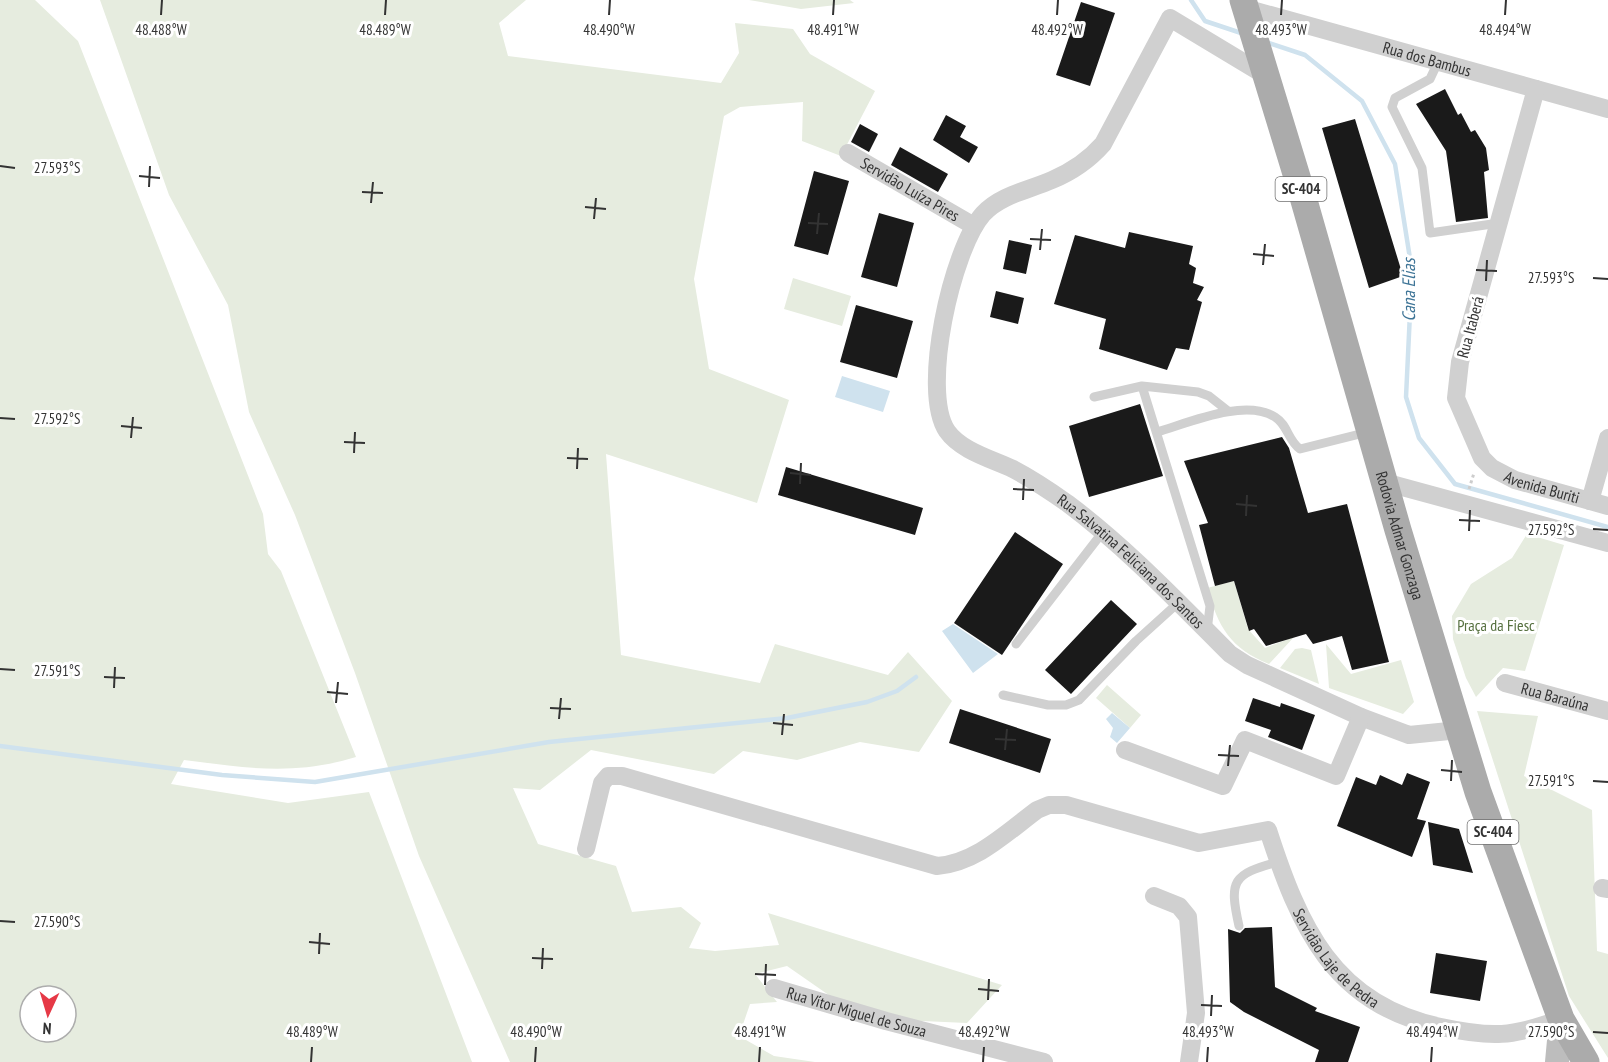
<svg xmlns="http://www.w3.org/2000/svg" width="1608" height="1062" viewBox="0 0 1608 1062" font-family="'PT Sans Narrow',sans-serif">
  <rect width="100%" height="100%" fill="#fff"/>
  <!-- green -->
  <path fill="#e6ecdf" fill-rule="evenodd" d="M0 0H35L78 41 263 514 268 554 281 571 356 757C294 776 247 768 184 760L171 784 288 803 369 792 472 1062H0ZM30 996H66V1032H30Z
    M100 0H526L499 23 508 56 721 83 739 53 735 23 793 29 810 54 875 91 841 156 802 141 803 102 740 107 724 116 694 279 709 369 789 400 757 503 606 454 621 655 760 683 775 644 888 675 908 652 952 701 919 752 860 742 797 760 743 751 714 774 591 750 540 790 513 788 538 844 616 866 632 912 681 907 701 923 689 948 715 951 779 945 768 913 1002 985 967 1023 900 1020 833 998 787 966 755 974 777 1002 750 1004 739 1036 774 1056 815 1062H510L419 856 355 673 295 515 249 412 228 305 169 195Z
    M749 0H850L854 3 801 9Z
    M793 278 851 296 842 326 784 309Z
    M1527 534 1564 545 1525 671 1503 668 1476 697 1466 678 1453 639 1452 616 1471 584 1512 558Z
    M1234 581 1248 629 1265 648 1294 637 1269 664C1230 648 1219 628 1207 588Z
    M1326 644 1351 674 1401 660 1414 702 1403 714 1329 688Z
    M1302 648 1311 650 1319 684 1280 668 1295 649Z
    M1107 685 1141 715 1130 728 1096 698Z
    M1477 711 1538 716 1524 776 1592 810 1597 951 1608 954V1058L1569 996Z"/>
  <!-- water -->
  <path fill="#cfe2ee" d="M842 376 890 391 883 412 835 397Z
    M953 624 998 654 973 673 942 631Z
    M1112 713 1130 728 1117 743 1110 737 1113 728 1106 719Z"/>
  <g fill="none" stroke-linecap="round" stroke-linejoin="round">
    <!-- stream -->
    <path stroke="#cfe2ee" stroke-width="4.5" d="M1191 0 1205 21 1244 34
      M1266 42 1305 55 1362 101 1395 164 1412 271 1406 397 1419 438 1455 484 1608 527
      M0 746 222 775 315 782 549 742 787 718 867 702 897 691 916 677"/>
  </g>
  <!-- building -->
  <path fill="#1a1a1a" d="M1081 2 1115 13 1090 86 1056 75Z
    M1445 89 1458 115 1461 113 1471 132 1475 130 1486 148 1489 170 1484 172 1488 218 1456 222 1446 151 1416 104Z
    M946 115 966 126 960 137 978 147 969 163 933 140Z
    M1355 119 1403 276 1369 288 1322 128Z
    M860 124 878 134 869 152 851 142Z
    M900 147 948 174 938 192 891 165Z
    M814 171 849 181 828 255 794 246Z
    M879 213 914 223 897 287 861 277Z
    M1129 232 1193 246 1189 264 1196 268 1193 283 1204 287 1197 300 1202 302 1189 350 1176 348 1167 370 1099 349 1106 319 1054 304 1075 235 1125 248Z
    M1009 240 1032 245 1026 274 1003 269Z
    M996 291 1024 298 1018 324 990 317Z
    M856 305 913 321 897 378 840 362Z
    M1140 404 1163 476 1089 497 1069 426Z
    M1282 437 1289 448 1308 513 1347 504 1389 662 1352 670 1342 636 1313 644 1306 634 1266 646 1254 629 1249 631 1234 581 1215 586 1199 525 1208 523 1184 461Z
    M786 467 923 508 915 535 778 495Z
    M1015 532 1063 564 1002 655 954 623Z
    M1111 600 1137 624 1071 694 1045 670Z
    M1253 698 1280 707 1281 703 1315 715 1302 750 1268 737 1271 730 1245 721Z
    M960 709 1051 739 1040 773 949 743Z
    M1407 773 1430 782 1417 819 1426 821 1412 857 1337 826 1356 777 1376 785 1380 775 1402 785Z
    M1428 822 1459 829 1473 873 1433 865Z
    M1272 927 1275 987 1317 1008 1315 1011 1360 1027 1348 1062H1315L1319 1050 1244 1012 1230 1002 1228 929 1240 933 1245 928Z
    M1436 953 1487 961 1480 1001 1430 993Z"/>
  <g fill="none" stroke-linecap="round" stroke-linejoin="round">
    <!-- path -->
    <path stroke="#cdcdcd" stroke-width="3" stroke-dasharray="3 3" stroke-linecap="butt" d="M1469 489 1474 473"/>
    <!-- service -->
    <path stroke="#d0d0d0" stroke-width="9" d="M1438 62 1430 79 1395 98 1392 107 1422 168 1430 233 1499 223
      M1142 386 1210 606 1207 631
      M1094 397 1142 386 1198 392 1209 396 1228 411
      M1157 432C1188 423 1245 398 1275 417 1288 425 1288 441 1300 449L1368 432
      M1016 644 1102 533
      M1003 695 1048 705H1066L1079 700 1136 641 1178 603
      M1239 926C1229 881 1232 874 1278 862"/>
    <!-- minor -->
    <g stroke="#d0d0d0" stroke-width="18">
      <path id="s1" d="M1245 8 1608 109"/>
      <path id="s2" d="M1268 77 1170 18 1103 144C1089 160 1071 172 1052 180 1029 190 1000 195 983 214 952 249 920 391 947 431 961 451 992 459 1013 469 1032 479 1050 491 1067 503 1126 547 1178 602 1230 654L1247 665 1361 717 1409 735 1459 730"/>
      <path id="s3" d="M1536 89 1460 362 1456 398 1482 458 1492 468 1515 480 1608 506"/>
      <path id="s4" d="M848 153 974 226"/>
      <path d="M1384 482 1608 543"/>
      <path d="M1590 501 1608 438"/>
      <path id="s5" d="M1505 683 1608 711"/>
      <path d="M1125 750 1223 786 1245 740 1336 776 1361 717"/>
      <path id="s6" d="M586 849 602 783 608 776H622L937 866C976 863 1006 833 1037 810L1049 805H1066L1199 843 1268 830C1299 926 1333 1005 1441 1027 1492 1038 1512 1037 1561 1019"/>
      <path d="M1602 888 1608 889"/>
      <path d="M1154 896 1179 906 1188 917 1196 1013 1189 1062"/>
      <path id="s7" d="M774 988 886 1021 1044 1062"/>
    </g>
    <!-- secondary -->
    <path stroke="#bdbdbd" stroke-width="24" d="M1557 1062 1561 1019"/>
    <!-- primary -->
    <path stroke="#ababab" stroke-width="27" id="s8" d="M1243 0 1301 190 1398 530 1478 792 1561 1019 1586 1062"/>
  </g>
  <!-- ticks -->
  <path fill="none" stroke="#333" stroke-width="2" d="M161 15 162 0M385 15 386 0M609 15 610 0M833 15 834 0M1057 15 1058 0M1281 15 1282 0M1505 15 1506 0M0 166 15 168M139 176 160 178M149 187 150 166M362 192 383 193M371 203 373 182M585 207 606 209M594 219 596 198M808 223 828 224M817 234 819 213M1030 239 1051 240M1040 250 1042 229M1253 254 1274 256M1263 265 1265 244M1476 270 1497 271M1593 278 1608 279M1486 281 1487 260M0 418 15 419M121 426 142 428M131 438 133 417M344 442 365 443M354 453 355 432M567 458 588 459M577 469 578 448M790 473 811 475M800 484 801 463M1013 489 1034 490M1023 500 1024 479M1236 504 1257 506M1246 516 1247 495M1459 520 1480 521M1593 529 1608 530M1469 531 1470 510M0 669 15 670M104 677 125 678M114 688 115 667M327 692 348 694M336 703 338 682M550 708 571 709M559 719 561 698M773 723 793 725M782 735 784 714M995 739 1016 740M1005 750 1007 729M1218 755 1239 756M1228 766 1230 745M1441 770 1462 772M1451 781 1452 760M1593 781 1608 782M0 921 15 922M309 942 330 944M319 954 320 933M532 958 553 959M542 969 543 948M755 974 776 975M765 985 766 964M978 989 999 991M988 1000 989 979M1201 1005 1222 1006M1211 1016 1212 995M1593 1032 1608 1033M311 1062 312 1047M535 1062 536 1047M759 1062 760 1047M983 1062 984 1047M1207 1062 1208 1047M1431 1062 1432 1047"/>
  <g text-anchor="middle" stroke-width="6" stroke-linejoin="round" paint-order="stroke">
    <!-- shield labels -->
    <g fill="#fff" stroke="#707070" stroke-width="1.5">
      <rect x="1275.5" y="177" width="51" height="24" rx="4.5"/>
      <rect x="1467.5" y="820" width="51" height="24" rx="4.5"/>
    </g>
    <g font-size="15" font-weight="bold" fill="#333">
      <text x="1301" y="194">SC-404</text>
      <text x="1493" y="837">SC-404</text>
    </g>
    <!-- street labels -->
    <g font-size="16" fill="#333" stroke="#fff">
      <text dy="6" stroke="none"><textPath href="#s1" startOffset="189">Rua dos Bambus</textPath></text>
      <text dy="6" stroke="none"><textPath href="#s4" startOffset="72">Servidão Luíza Pires</textPath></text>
      <text transform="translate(1470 327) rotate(-75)" y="6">Rua Itaberá</text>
      <text dy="6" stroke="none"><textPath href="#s3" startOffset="453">Avenida Buriti</textPath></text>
      <text dy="6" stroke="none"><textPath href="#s8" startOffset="558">Rodovia Admar Gonzaga</textPath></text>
      <text dy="6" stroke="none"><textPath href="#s2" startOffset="852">Rua Salvatina Feliciana dos Santos</textPath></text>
      <text dy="6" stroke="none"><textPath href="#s5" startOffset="52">Rua Baraúna</textPath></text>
      <text dy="6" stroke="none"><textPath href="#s6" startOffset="921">Servidão Laje de Pedra</textPath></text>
      <text dy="6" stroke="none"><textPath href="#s7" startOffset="86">Rua Vítor Miguel de Souza</textPath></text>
    </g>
    <!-- park labels -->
    <g font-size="16" fill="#56703f" stroke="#fff">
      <text x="1496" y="631">Praça da Fiesc</text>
    </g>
    <!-- water labels -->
    <g font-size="18" font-style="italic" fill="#3f7597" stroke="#fff">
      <text transform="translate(1409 290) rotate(-90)" y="6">Cana Elias</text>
    </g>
  </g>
  <g font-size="15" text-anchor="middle" fill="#333" stroke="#fff" stroke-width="6" stroke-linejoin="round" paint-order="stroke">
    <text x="161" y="35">48.488°W</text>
    <text x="385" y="35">48.489°W</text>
    <text x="609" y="35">48.490°W</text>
    <text x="833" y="35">48.491°W</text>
    <text x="1057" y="35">48.492°W</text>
    <text x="1281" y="35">48.493°W</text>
    <text x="1505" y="35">48.494°W</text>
    <text x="57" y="173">27.593°S</text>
    <text x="1551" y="283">27.593°S</text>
    <text x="57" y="424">27.592°S</text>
    <text x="1551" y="535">27.592°S</text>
    <text x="57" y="676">27.591°S</text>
    <text x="1551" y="786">27.591°S</text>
    <text x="57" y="927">27.590°S</text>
    <text x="312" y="1037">48.489°W</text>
    <text x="536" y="1037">48.490°W</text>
    <text x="760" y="1037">48.491°W</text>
    <text x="984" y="1037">48.492°W</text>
    <text x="1208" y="1037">48.493°W</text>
    <text x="1432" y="1037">48.494°W</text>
    <text x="1551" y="1037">27.590°S</text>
  </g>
  <!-- north arrow -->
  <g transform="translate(48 1014) rotate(184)"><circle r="28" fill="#ffffff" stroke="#adadad" stroke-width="1.5"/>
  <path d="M0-4.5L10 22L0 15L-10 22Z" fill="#e63946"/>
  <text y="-9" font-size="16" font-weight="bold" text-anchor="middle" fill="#333333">N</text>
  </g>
</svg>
